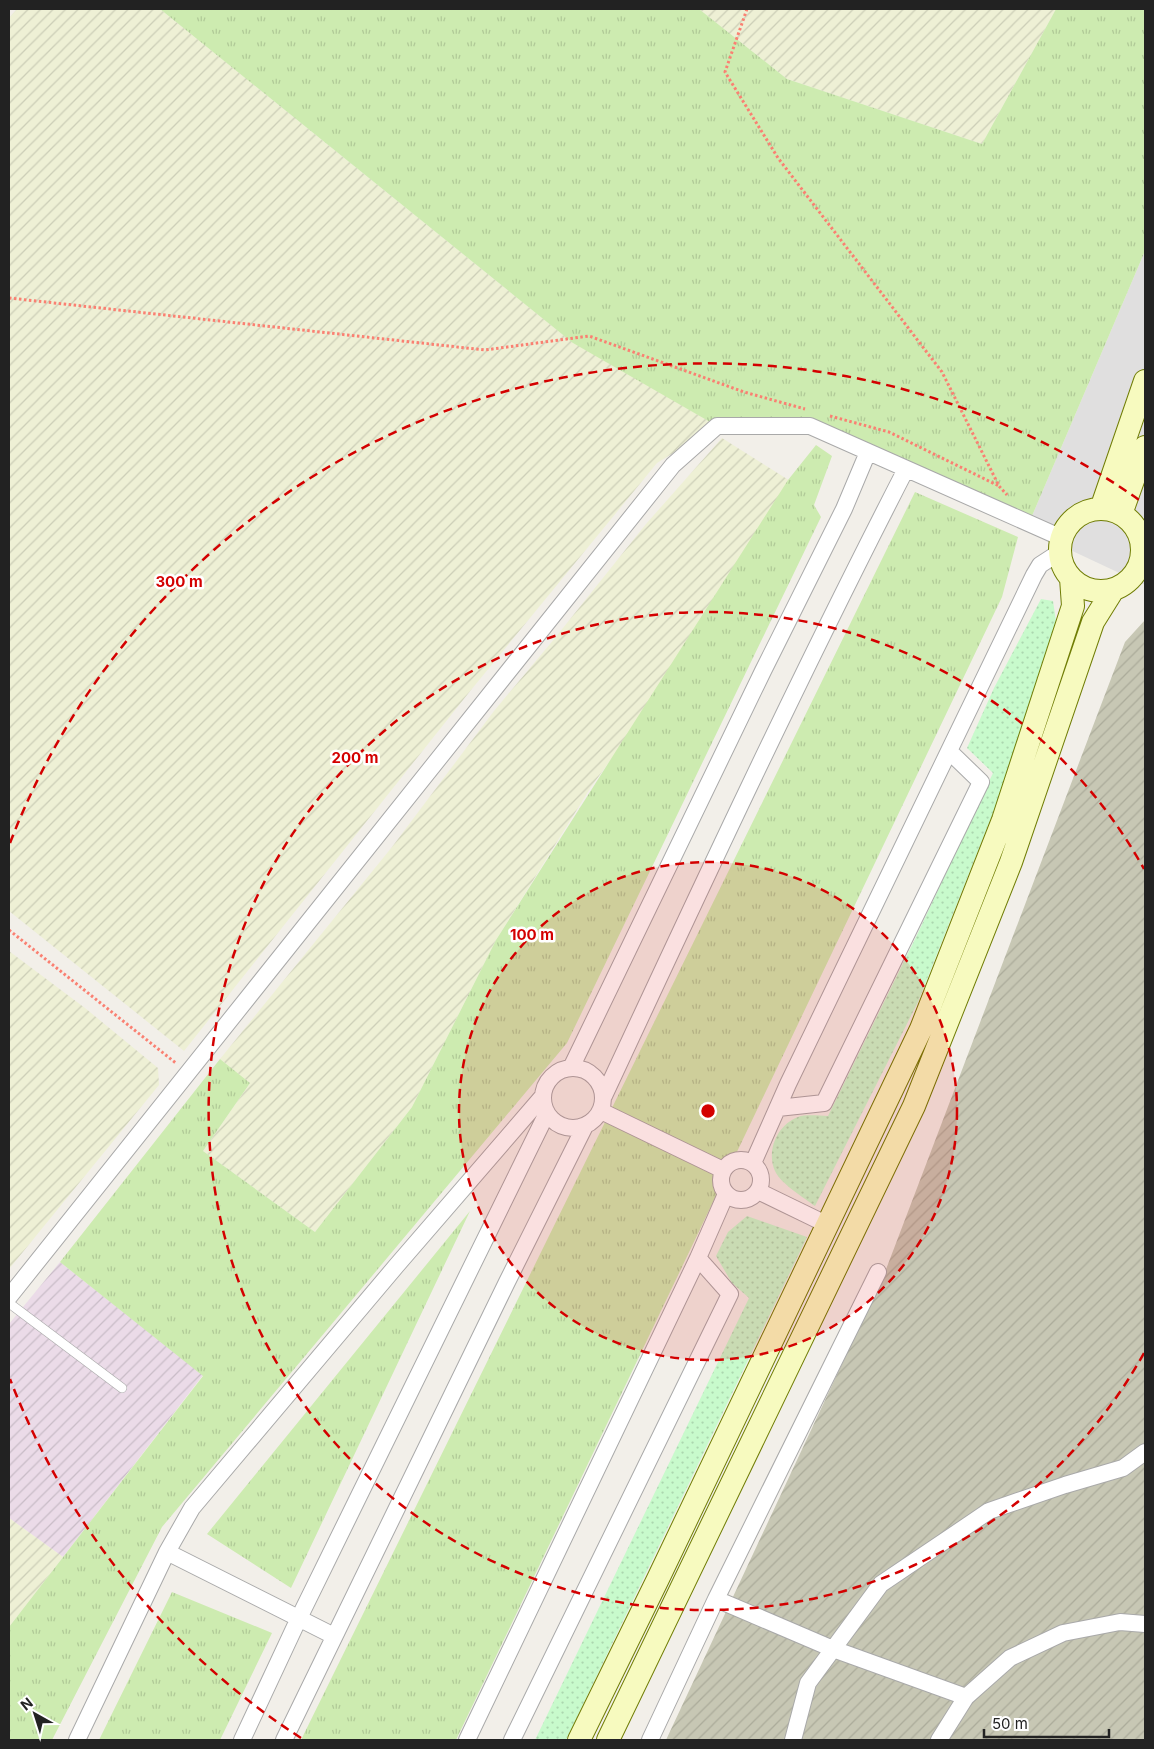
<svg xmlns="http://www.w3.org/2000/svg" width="1154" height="1749" viewBox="0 0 1154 1749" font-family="Inter,sans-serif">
  <defs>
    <pattern id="industrial-furrows" width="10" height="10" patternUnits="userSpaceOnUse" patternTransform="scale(1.25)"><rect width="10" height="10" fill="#ebdbe8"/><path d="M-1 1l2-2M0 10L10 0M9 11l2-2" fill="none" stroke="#c9bcc7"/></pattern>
    <pattern id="construction-furrows" width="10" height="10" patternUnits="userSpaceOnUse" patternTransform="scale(1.25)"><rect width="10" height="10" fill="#c7c7b4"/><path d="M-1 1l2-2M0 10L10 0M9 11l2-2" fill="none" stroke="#abab9a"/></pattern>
    <pattern id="farmland-furrows" width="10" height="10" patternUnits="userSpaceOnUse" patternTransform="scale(1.25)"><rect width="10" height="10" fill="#eef0d5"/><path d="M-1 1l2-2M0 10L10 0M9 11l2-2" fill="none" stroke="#ccceb7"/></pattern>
    <pattern id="grass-tufts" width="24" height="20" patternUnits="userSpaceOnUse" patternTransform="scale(1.25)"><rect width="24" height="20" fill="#cdebb0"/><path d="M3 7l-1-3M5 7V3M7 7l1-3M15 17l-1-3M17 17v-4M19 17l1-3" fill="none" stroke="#b0c997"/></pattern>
    <pattern id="park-dots" width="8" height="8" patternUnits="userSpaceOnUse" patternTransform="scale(1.25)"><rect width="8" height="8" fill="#c8facc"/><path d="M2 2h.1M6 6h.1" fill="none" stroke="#acd6af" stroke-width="1.8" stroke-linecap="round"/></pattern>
  </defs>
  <rect width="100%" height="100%" fill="#f2efe9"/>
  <!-- residential -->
  <path fill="#e0dfdf" d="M1145 251V585L1034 533 1029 523Z"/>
  <!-- industrial -->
  <path fill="url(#industrial-furrows)" d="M60 1262 203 1375 63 1557 9 1518V1324Z"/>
  <!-- construction -->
  <path fill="url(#construction-furrows)" d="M1145 620V1740H666L885 1272 1125 642Z"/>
  <!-- farmland -->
  <path fill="url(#farmland-furrows)" d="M17 9H160L562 334 717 426 657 463 471 690 184 1051 9 911V18Z
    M699 9H1056L982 144 787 79Z
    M722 438 811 494 713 618 591 787 496 940 412 1107 315 1232 203 1151 250 1083 220 1059 392 847 494 711 555 638 646 524Z
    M9 951 85 1008 158 1068 159 1085 9 1269Z
    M9 1518 63 1557 9 1627Z"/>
  <!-- grass -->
  <path fill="url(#grass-tufts)" d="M160 9H699L787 79 982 144 1056 9H1145V251L1029 523 810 426H717L573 343Z
    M816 445 832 456 814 505 821 517 567 1043 162 1527 52 1740H9V1627L203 1376 60 1262 220 1059 250 1083 203 1151 315 1232 412 1107 496 940 788 480Z
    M915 492 1018 537 1002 597 456 1740H301Z
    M470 1211 291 1588 207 1534Z
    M172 1592 272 1633 220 1740H99Z"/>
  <!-- park -->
  <path fill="url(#park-dots)" d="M1041 599 1053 601 1056 621 998 800 918 1002 815 1206C804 1198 780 1183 775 1171 766 1151 777 1125 798 1117 806 1114 820 1116 828 1116L916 937 993 773 967 748 994 688Z
    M747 1216 807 1237 566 1740H535L749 1298 732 1283 716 1256 728 1232Z"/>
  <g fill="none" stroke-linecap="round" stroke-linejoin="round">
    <defs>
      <path id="lane" d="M9 1303 122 1388"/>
      <path id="street" d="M1141 560 1145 562
        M543 1098a30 30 0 1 1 60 0a30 30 0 1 1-60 0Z
        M571 1068 763 671 844 509 868 452
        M604 1096C702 885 800 675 906 469
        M778 1108 824 1103 981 782 950 752
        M601 1111 723 1170
        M721 1180a20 20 0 1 1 40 0a20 20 0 1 1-40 0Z
        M753 1163 788 1084 1034 575 1040 565 1060 552
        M758 1191 828 1225
        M9 1297 673 465 717 426H810L1062 538
        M167 1552 334 1636
        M716 1599 833 1649 966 1697
        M77 1740 167 1552 192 1508 397 1265 543 1096
        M242 1740 299 1618 547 1113
        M284 1740 507 1282 585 1126
        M467 1740 698 1258 726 1194
        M512 1740 730 1294 698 1258
        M650 1740 716 1599 878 1272
        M793 1740 808 1683 881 1584 989 1511 1065 1485 1123 1468 1145 1452
        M939 1740 966 1697 1010 1658 1063 1633 1120 1622 1145 1624"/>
      <path id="secondary" d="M1101 509 1145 381
        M1060 550a41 41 0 1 1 82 0a41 41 0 1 1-82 0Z
        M1121 514 1145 447
        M579 1740 657 1581 921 1029 1003 820 1073 606 1071 578
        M608 1740 914 1106 1011 862 1093 622 1113 590"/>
    </defs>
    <!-- lane casing -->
    <use href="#lane" stroke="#a9a9a9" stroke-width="10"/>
    <!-- street casing -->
    <use href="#street" stroke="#a9a9a9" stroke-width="18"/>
    <!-- secondary casing -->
    <use href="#secondary" stroke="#707d05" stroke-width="24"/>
    <!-- path -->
    <path stroke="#fa8072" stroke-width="3" stroke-dasharray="2.5 2.5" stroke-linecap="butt" d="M747 9 725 72 778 158 942 372 999 486 1007 495
      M9 298 485 350 589 336 744 392 805 409
      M830 416 889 432 999 486
      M9 930 177 1064"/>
    <!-- lane -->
    <use href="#lane" stroke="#fff" stroke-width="9"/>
    <!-- street -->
    <use href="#street" stroke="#fff" stroke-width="16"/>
    <!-- secondary -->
    <use href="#secondary" stroke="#f7fabf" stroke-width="22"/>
  </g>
  <!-- distance rings -->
  <circle cx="708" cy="1111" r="249" fill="#d40000" fill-opacity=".12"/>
  <g fill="none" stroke="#d40000" stroke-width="2.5" stroke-dasharray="9 6">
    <circle cx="708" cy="1111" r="249"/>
    <path d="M1144 1353A499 499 0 1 1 1144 869"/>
    <path d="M301 1738A748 748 0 0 1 10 1379M10 843A748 748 0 0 1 1142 502"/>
  </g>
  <circle cx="708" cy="1111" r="8" fill="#d40000" stroke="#fff" stroke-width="2.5"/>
  <g font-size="15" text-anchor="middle" font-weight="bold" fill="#d40000" stroke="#fff" stroke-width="5" stroke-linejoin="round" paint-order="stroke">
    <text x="179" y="587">300 m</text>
    <text x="355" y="763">200 m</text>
    <text x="532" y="940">100 m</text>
  </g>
  <!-- border -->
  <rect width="1154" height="1749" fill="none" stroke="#222222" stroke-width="20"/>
  <!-- north arrow -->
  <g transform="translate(35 1714) rotate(321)" stroke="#ffffff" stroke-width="4" paint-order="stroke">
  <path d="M0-4L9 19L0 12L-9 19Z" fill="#222222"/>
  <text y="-8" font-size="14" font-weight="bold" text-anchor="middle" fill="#222222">N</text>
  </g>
  <!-- scale -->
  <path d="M984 1729v8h125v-8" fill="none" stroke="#222222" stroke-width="2.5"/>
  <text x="992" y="1729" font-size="15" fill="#222222" stroke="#ffffff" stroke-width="4" paint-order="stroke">50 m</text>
</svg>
